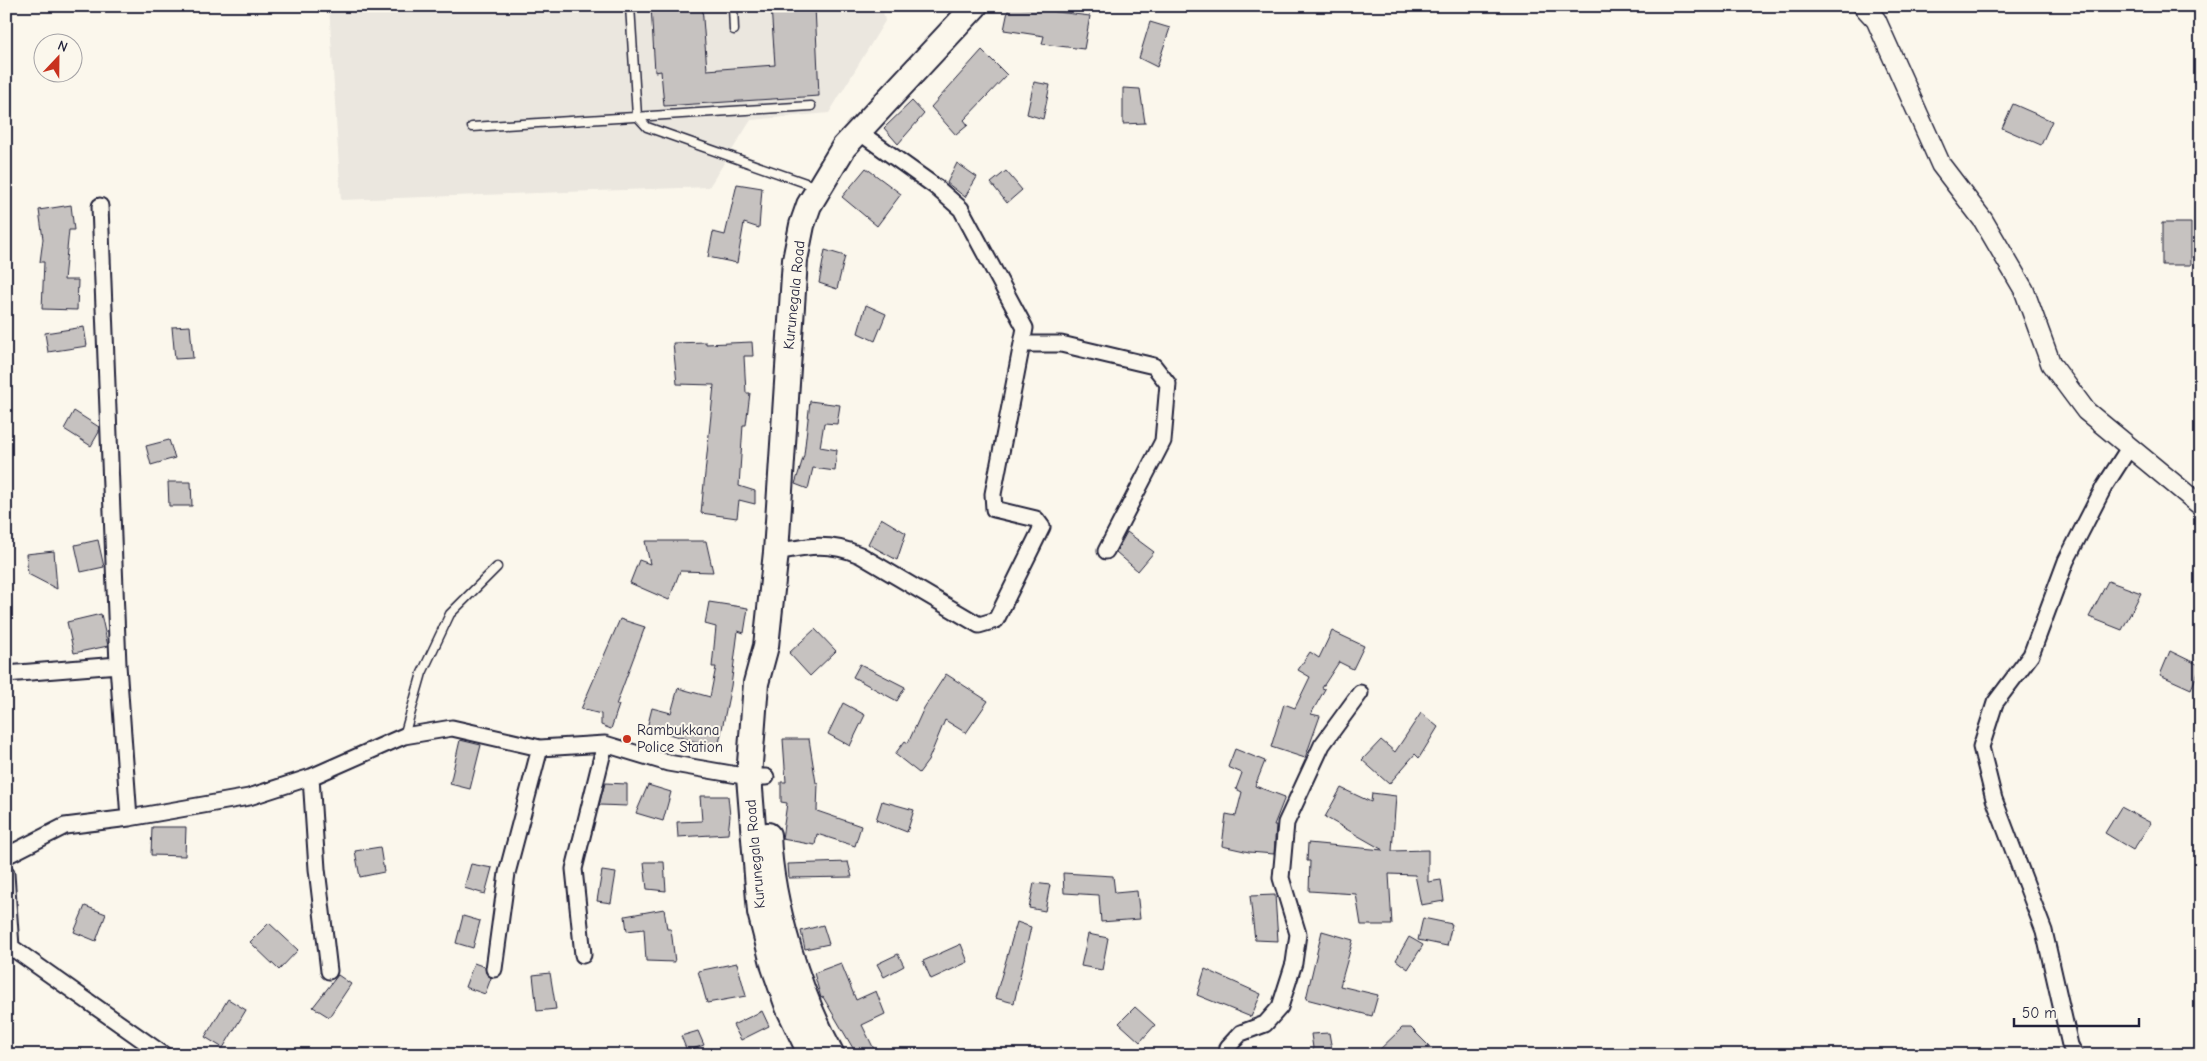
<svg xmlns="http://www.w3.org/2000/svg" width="2207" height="1061" viewBox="0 0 2207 1061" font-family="'Comic Neue',sans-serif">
  <rect width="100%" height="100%" fill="#fbf7ec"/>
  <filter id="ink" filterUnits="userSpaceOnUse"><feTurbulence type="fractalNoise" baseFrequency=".02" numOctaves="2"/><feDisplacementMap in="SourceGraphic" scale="10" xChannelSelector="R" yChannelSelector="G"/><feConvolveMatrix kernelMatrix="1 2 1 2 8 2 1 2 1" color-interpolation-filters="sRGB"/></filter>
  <g filter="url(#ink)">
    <!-- built -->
    <path fill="#ebe7df" d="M329 6H882L885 21 829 113 751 120 709 187 341 200Z"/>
    <!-- building -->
    <path fill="#c6c2c0" stroke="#22223b" d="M651 6H702L707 70 775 65 771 6H815L819 96 664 106 661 71 655 72Z
      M1009 6 1090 16 1084 49 1042 44 1044 36 1004 30Z
      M1150 22 1170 28 1157 67 1139 58Z
      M982 50 1007 75 964 120 968 125 956 135 931 107Z
      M1034 82 1050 85 1043 119 1027 114Z
      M1123 88 1140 89 1145 123 1123 124Z
      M912 101 924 114 898 144 884 128Z
      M2013 104 2052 121 2041 145 2002 128Z
      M957 163 977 177 965 197 947 183Z
      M866 168 901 194 877 226 842 197Z
      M1006 171 1022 190 1007 203 991 183Z
      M737 184 762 188 759 228 744 223 737 263 708 257 713 232 725 235Z
      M71 205 74 230H69L64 280H78L77 310 42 309 44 262H40L43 239 39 210Z
      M2162 223H2191V265H2162Z
      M825 250 845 256 837 289 819 283Z
      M866 305 886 314 875 341 858 333Z
      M190 326 193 358 175 359 172 327Z
      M84 327 87 346 48 352 45 333Z
      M706 342V344L752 342 753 356H744L746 393H750L746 425H743L739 486 755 491V504L739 500 737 518 701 513 714 385 677 384 673 343Z
      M810 401 840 405 837 424 824 423 820 447 837 450 835 471 813 468 808 489 795 484 804 455Z
      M74 411 99 427V432L91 446 64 429Z
      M169 440 175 458 151 465 146 446Z
      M168 482H191L192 506H169Z
      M881 518 906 533 897 560 868 544Z
      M1127 532 1154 552 1138 571 1116 552Z
      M98 540 104 567 81 572 75 545Z
      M645 541H706L713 572 680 571 669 600 630 583 639 560 650 564Z
      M54 551 57 589 28 574 26 554Z
      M2108 581 2141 593 2122 630 2089 617Z
      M709 602 748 608 744 633 738 631 731 686 718 748 647 728 652 708 671 713 678 688 710 697 716 667H712L716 627 705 624Z
      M101 614 108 646 74 653 67 622Z
      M620 619 645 627 616 705H619L611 729 601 725V714L581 709Z
      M815 629 836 651 810 676 789 653Z
      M1332 631 1364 646 1353 669 1339 662 1322 688 1325 689 1311 714 1320 716 1305 758 1271 747 1284 704 1295 708 1310 677 1298 670 1310 652 1319 658Z
      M2170 651 2201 666 2191 689 2160 675Z
      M860 664 905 687 897 701 853 677Z
      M946 674 988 701 966 733 945 720 928 761 919 773 895 754 905 741 908 743 924 708Z
      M843 703 865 715 850 746 828 734Z
      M1421 713 1438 727 1419 758 1415 754 1389 784 1362 760 1381 740 1395 752Z
      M783 739H809L816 783H818L817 811 861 826 855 846 817 834 815 845 782 839 787 803 781 802V782H786Z
      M460 740 481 745 470 789 450 784Z
      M1235 749 1265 761 1255 786 1285 797 1274 825H1276L1274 854 1249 852 1222 846 1226 814 1236 816 1242 792 1236 789 1242 773 1228 767Z
      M605 783 627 784V806L599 805Z
      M648 785 671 792 663 821 636 813Z
      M1341 788 1371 802 1372 793 1396 796 1392 851 1428 850V882L1441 880 1444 901 1421 905 1415 875 1389 874 1392 925H1361L1356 894 1309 891 1310 861H1307L1308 843 1383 850 1325 817Z
      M700 796H728L730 816 728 834 678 837 677 822 702 821Z
      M882 801 914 810 907 832 876 820Z
      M2121 807 2151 823 2133 850 2105 833Z
      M152 827H186L185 856 151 855Z
      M380 847 384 872 360 877 355 851Z
      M644 862H664L666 891 647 889Z
      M848 862 852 877 789 878 788 864Z
      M471 864 492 868 485 894 464 888Z
      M602 871 616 873 611 903 597 901Z
      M1063 873 1113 876 1115 893 1137 891 1140 919 1101 922 1099 895 1064 893Z
      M1034 883 1050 885 1045 911 1029 908Z
      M1275 895 1278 941 1255 940 1250 896Z
      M85 906 106 914 96 941 74 932Z
      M664 909 667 929H671L675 962 646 961 644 929 627 931 625 916Z
      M463 916 480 921 473 948 456 943Z
      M1423 918 1452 924 1447 946 1418 940Z
      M1017 922 1031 927 1014 1003 995 998Z
      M269 923 298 950 279 970 250 942Z
      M823 925 829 944 805 949 801 931Z
      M1322 931 1353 940 1340 986 1378 995 1372 1016 1306 999Z
      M1088 934 1108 938 1102 970 1081 966Z
      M1409 937 1423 945 1408 969 1396 960Z
      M961 944 968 962 931 979 923 961Z
      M898 954 904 966 884 977 877 964Z
      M474 963 485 967 486 973 491 978 485 994 465 987Z
      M737 963 746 996 707 1003 698 971Z
      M841 963 856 1000 876 991 885 1014 862 1025 877 1055H857L823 997 821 998 814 973Z
      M1205 969 1261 994 1251 1017 1197 995Z
      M550 973 556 1009 537 1011 533 975Z
      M338 975 351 984 329 1017 313 1007Z
      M228 999 246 1010 223 1048 205 1037Z
      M1135 1007 1155 1025 1140 1042 1119 1023Z
      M762 1011 769 1026 741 1040 733 1025Z
      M1402 1028H1411L1438 1055H1374Z
      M698 1031 704 1045 687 1051 681 1036Z
      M1329 1033 1333 1055H1314L1311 1034Z"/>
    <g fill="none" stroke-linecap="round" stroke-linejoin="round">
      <defs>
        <path id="service" d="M630 6 637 116 647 127 817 187
          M733 6 734 30
          M472 127 811 106
          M404 736 422 673 450 614 497 567"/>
        <path id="minor" d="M100 206 118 665 129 818
          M1022 344H1061L1154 366 1168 384 1163 441 1106 551
          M776 552C809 546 829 542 860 555L979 625 996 620 1042 527 1036 519 994 509 993 494 1025 328 961 209 936 187 859 132
          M6 674 118 665
          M311 777 317 869 329 971
          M6 856 65 826 129 818 249 797 311 777 404 736 452 728 540 748 605 744 668 763 749 777H766
          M6 874 11 947 164 1055
          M583 955 574 869 605 744
          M494 969 507 873 540 748
          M1227 1055 1228 1047 1241 1033 1265 1024 1280 1007 1294 963 1298 934 1281 878 1286 823 1322 745 1360 693
          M2075 1055 2070 1045 2044 931 1994 799 1981 747 1995 703 2031 655 2066 561 2104 487 2129 448"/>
        <path id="tertiary" d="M1863 6 1876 20 1941 165 1983 220 2024 290 2051 364 2086 411 2201 506"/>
        <path id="primary" d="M768 835C771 905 799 994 832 1055
          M811 1055 788 1007 774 967 760 912 749 777 756 683 766 646 776 552 795 260 802 225 809 205 844 147 975 6"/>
      </defs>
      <!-- service casing -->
      <use href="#service" stroke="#22223b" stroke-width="11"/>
      <!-- minor casing -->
      <use href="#minor" stroke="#22223b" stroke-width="19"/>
      <!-- tertiary casing -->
      <use href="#tertiary" stroke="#22223b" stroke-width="22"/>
      <!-- primary casing -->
      <use href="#primary" stroke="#22223b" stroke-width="28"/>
      <!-- service -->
      <use href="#service" stroke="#fbf7ec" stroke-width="8"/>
      <!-- minor -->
      <use href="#minor" stroke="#fbf7ec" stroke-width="15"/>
      <!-- tertiary -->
      <use href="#tertiary" stroke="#fbf7ec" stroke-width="19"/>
      <!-- primary -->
      <use href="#primary" stroke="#fbf7ec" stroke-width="24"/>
    </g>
  </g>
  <!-- markers -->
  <circle fill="#c8321e" stroke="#fbf7ec" stroke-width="2" cx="627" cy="739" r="5"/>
  <g text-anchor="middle" stroke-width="4" stroke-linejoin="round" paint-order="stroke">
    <!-- street labels -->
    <g font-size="15" fill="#22223b" stroke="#fbf7ec">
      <text transform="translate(794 295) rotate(-84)" y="5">Kurunegala Road</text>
      <text transform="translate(755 854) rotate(-95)" y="5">Kurunegala Road</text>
    </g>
    <!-- poi labels -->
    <g font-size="15" fill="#22223b" stroke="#fbf7ec" text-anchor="start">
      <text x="637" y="735">Rambukkana<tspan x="637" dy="17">Police Station</tspan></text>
    </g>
  </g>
  <!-- margin -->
  <rect width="2207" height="1061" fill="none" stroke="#fbf7ec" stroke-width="25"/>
  <rect x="12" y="12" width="2182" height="1036" fill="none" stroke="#22223b" stroke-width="2" filter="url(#ink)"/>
  <!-- north arrow -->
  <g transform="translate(58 58) rotate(22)"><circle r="24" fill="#fbf7ec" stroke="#a4a2a5"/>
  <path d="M0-4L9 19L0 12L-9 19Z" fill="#c8321e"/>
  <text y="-8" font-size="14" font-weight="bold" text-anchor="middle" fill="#22223b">N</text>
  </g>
  <!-- scale -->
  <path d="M2014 1018v8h125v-8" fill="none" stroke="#22223b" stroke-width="2.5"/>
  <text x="2022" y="1018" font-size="15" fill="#22223b" stroke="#fbf7ec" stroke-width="4" paint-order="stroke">50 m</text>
</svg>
